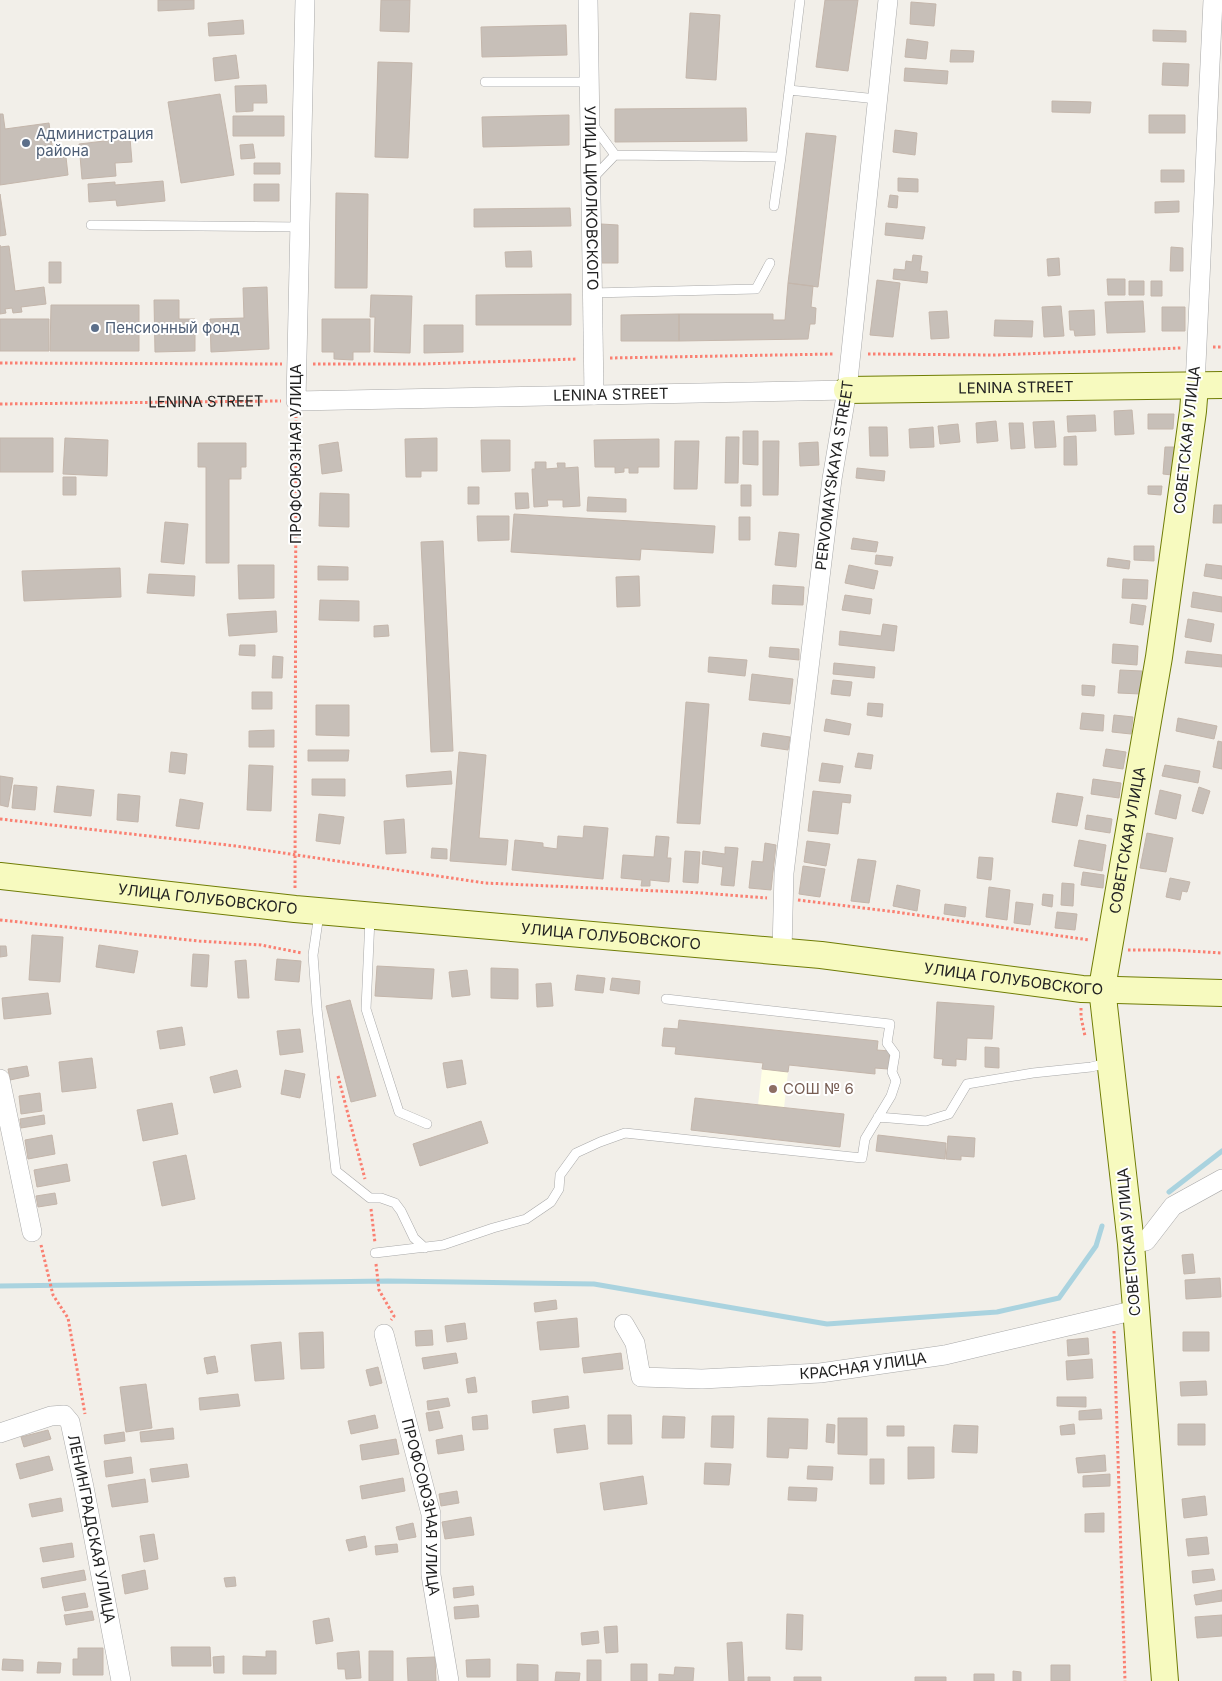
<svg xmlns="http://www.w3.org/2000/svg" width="1222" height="1681" viewBox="0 0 1222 1681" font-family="Inter,sans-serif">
  <rect width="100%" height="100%" fill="#f2efe9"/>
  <!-- education -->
  <path fill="#ffffe5" d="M762 1069 788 1072 784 1108 758 1105Z"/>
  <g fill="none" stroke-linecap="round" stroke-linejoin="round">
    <!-- stream -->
    <path stroke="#aad3df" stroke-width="5" d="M1169 1192 1222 1151
      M0 1286 388 1281 594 1284 827 1324 997 1312 1059 1298 1096 1246 1102 1226"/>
  </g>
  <!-- building -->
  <path fill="#c7bfb8" stroke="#c4b6ab" d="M158 0H194V9L158 11Z
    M381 0H410L409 32 380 31Z
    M825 0H858L848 71 816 67Z
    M911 2 936 4 934 26 910 24Z
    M690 13 720 15 716 80 686 78Z
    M243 20 244 34 209 36 208 23Z
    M566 25 567 55 482 57 481 27Z
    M1153 30 1186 31V42L1153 41Z
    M907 39 928 42 926 59 905 57Z
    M951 50 974 51 973 62H950Z
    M236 55 239 78 215 81 213 58Z
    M378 62 412 63 408 158 375 157Z
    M1163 63 1189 64 1188 86 1162 85Z
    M905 68 948 71 947 84 904 81Z
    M266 85 267 103H253V111L236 112 235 86Z
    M220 94 234 175 181 183 168 102Z
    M1052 101 1091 102 1090 113 1052 112Z
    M746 108 747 141 615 142V109Z
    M0 114H3L5 129 49 123 54 159 66 157 68 175 0 185Z
    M569 115V145L483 147 482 117Z
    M1149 115H1185V133H1149Z
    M233 116H284V136H233Z
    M895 130 917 133 915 155 893 152Z
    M806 133 836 136 818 287 788 283Z
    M130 138 132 162 115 163 116 176 82 179 79 144Z
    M253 144 255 158 241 159 240 145Z
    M254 163H280V174H254Z
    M1161 170H1184V182H1161Z
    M898 178 918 179V192L898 191Z
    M163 181 165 201 117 206 116 200 89 202 88 184 115 182V185Z
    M254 184H279V201H254Z
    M336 193 368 194 367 288H335Z
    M0 194 6 235 0 236Z
    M890 195 898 196 897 208 888 207Z
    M1179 201V212L1155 213V202Z
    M570 208 571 226 474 227V209Z
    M886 223 925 227 923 239 885 235Z
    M601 224 618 225V263H602Z
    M0 245V247L9 246 15 291 44 287 46 304 21 307 22 312 13 313 12 308 5 309 6 313 0 314Z
    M1171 247 1183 248V271H1170Z
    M531 251 532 267H506L505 252Z
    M913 255 922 256 920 271 928 272 927 283 893 279 894 269 905 270 906 261 912 262Z
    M1059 258 1060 275 1048 276 1047 259Z
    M49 262H61V283H49Z
    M1107 279H1125V295H1108Z
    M877 280 900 283 893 337 870 335Z
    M1129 281H1144V295H1129Z
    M1151 281H1162V296H1151Z
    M788 283 813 286 811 307 816 308 815 324H810L808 339 679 341V314H773V320H785Z
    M267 287 269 349 211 352 210 319 244 318 243 288Z
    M571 294V325H476V295Z
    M371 295 412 296 410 353 374 352 375 317H370Z
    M154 300H179V319H195V351L155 352Z
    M1143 301 1145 332 1107 333 1105 302Z
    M51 305H139V351H50Z
    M1061 306 1064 336 1044 337 1042 307Z
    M1162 307H1185V331H1162Z
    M1094 310 1095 335 1075 336 1074 330H1070L1069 311Z
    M947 311 949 338 931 339 929 312Z
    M679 314V341H621V315Z
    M0 319H49V351H0Z
    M322 319H370V352H353V360L334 359V352H322Z
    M995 320 1033 321 1032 337 994 336Z
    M424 325H463V352L424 353Z
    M1132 410 1134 434 1115 435 1114 411Z
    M1148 414H1174L1173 429H1148Z
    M1095 415 1096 431 1068 432 1067 416Z
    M996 421 998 441 977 443 976 423Z
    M1054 421 1056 447 1035 448 1033 422Z
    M1009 423H1023L1025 448 1011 449Z
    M958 424 960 442 940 444 938 426Z
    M869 427H887L888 456H870Z
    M933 427 934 447 910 448 909 429Z
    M743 431H758V465L743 464Z
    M1076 436 1077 465H1064V437Z
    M726 437H739L738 483H725Z
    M0 438H53V472H0Z
    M65 438 108 440 107 476 63 474Z
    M437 438V471H421V477H406L405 439Z
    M659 439V467H638V473H629V468H624V472L615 473V467H595L594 440Z
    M481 440H510V471L482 472Z
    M675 441H699L697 489H674Z
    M763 441H779L778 495H763Z
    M338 442 342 471 322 474 319 445Z
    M818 442 819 465 800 466 799 443Z
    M198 443H246V467H241V479H229V563H206V467H198Z
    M1165 447H1174L1172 475 1163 474Z
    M535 462H546V469L558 468 557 463H565V468L578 467 580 506 563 507V500H547L548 506 534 507 532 469H535Z
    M857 468 885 471 884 481 856 478Z
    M63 477H76V495H63Z
    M741 485H751V506H741Z
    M1148 486H1162L1161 495 1148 494Z
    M468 487H479V504H468Z
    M320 493 349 494V527L319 526Z
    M515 493H528L529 508 516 509Z
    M588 497 626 499V512L587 511Z
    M1214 505H1222V523H1213Z
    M514 514 715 526 713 553 641 549 640 560 511 552Z
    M477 516H509V540L478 541Z
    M739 517H750V540H739Z
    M165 522 188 524 184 564 161 562Z
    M779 532 799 534 796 567 775 565Z
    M853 538 878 542 876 552 851 549Z
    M443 541 453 751 431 752 421 542Z
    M1134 546H1154V561L1134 560Z
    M876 555 893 557 891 566 875 564Z
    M1108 558 1130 561 1129 569 1107 566Z
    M1206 564 1222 566V579L1204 576Z
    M238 565H274V598L239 599Z
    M849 565 878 571 874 589 845 583Z
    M318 566 348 567V580H318Z
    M120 568 121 597 24 601 22 571Z
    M149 574 195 576 194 596 147 593Z
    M639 576 640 606 617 607 616 577Z
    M1123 579 1148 580 1147 599 1122 598Z
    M773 585 804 587 803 605 772 604Z
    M1193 592 1222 597V612L1191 607Z
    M845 595 872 599 870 614 842 610Z
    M320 600 359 601V621L319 620Z
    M1132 604 1146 606 1143 625 1130 623Z
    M276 611 277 632 229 636 227 614Z
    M1188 619 1214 624 1211 642 1185 637Z
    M883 624 897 626 894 651 839 645 840 631 881 636Z
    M388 625 389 636 374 637V626Z
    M1113 644 1138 646 1137 665 1112 663Z
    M240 645H255V656L239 655Z
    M770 647 799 649V660L769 657Z
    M1187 651 1222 655V667L1185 663Z
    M273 656 283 657 282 678H272Z
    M709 657 747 660 745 676 708 672Z
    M834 663 875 667 874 678 833 674Z
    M1120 670 1142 671 1141 694 1118 693Z
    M752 674 793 679 790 704 749 700Z
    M833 680 852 682 850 696 831 694Z
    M1082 685 1095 686 1094 696 1082 695Z
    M252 692H272V709H252Z
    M686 702 709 704 700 824 677 823Z
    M868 703 883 704 882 717 867 715Z
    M316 705H349V736L316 735Z
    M1082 713 1104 715 1103 731 1080 729Z
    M1114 715 1133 717 1131 734 1112 732Z
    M1178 718 1217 726 1214 739 1176 731Z
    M826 719 851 724 849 735 824 731Z
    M274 730V747H249V731Z
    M763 733 790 737 788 750 761 746Z
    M1218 741 1222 742V769L1213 767Z
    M1106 749 1126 752 1123 769 1103 766Z
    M308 750H349L348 761H308Z
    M171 752 187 754 185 774 169 772Z
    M459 752 486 755 479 838 508 840 506 865 450 861Z
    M858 753 873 755 871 769 855 767Z
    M822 763 843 766 840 783 819 781Z
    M249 765 273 766 271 811 247 810Z
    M1165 765 1200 771 1198 783 1162 776Z
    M451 771 452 784 407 787 406 775Z
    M0 776 13 778 8 807 0 805Z
    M312 779H345V796L312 795Z
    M1093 779 1121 783 1119 798 1091 794Z
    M14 785 37 787 35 810 12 808Z
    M57 786 94 790 91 816 54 812Z
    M1199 787 1210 791 1203 814 1192 811Z
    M1160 790 1181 795 1176 819 1155 814Z
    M813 791 851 795 850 803 842 802 838 834 808 831Z
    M1057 793 1083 797 1077 826 1052 822Z
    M118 794 140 796 138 822 117 820Z
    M180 799 203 803 199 829 176 826Z
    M319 814 344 817 340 844 316 841Z
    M1087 815 1112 819 1110 833 1085 829Z
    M404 819 406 853 386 854 384 821Z
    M584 826 608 828 603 879 512 870 515 840 543 843V847L557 849 558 836 583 838Z
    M1147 833 1173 838 1166 872 1140 868Z
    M656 836 669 837 667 858H671L669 882 650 880V886H641L642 880 621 878 623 855 654 857Z
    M1079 840 1106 845 1102 871 1074 866Z
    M807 841 830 844 826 866 804 862Z
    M765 843 776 845 771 890 749 888 752 861 763 862Z
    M725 847 738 848 734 886 721 885 723 867 702 864 703 851 725 854Z
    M432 848 447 849V859L431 858Z
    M685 851 700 852 698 883 683 882Z
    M979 857 993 858 991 880 977 878Z
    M858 859 876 861 869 903 851 901Z
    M803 866 825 869 820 897 799 894Z
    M1083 872 1104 875 1103 888 1081 885Z
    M1170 878 1190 882 1187 892 1182 891 1180 900 1166 897Z
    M1062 883 1074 884 1073 906 1061 905Z
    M897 885 920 890 917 911 893 906Z
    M989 887 1010 890 1007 920 986 917Z
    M1043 894 1053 895 1052 907 1042 905Z
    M1016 902 1033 904 1030 925 1014 923Z
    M945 904 966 907 965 917 944 914Z
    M1057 912 1077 914 1075 930 1055 928Z
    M32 935 63 937 60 982 29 980Z
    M99 945 138 951 134 973 96 967Z
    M0 946H6L7 956 0 957Z
    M193 954 209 955 207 987 191 986Z
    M277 959 301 961 299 982 275 980Z
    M246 960 249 998H238L235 961Z
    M377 966 434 969 432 999 375 996Z
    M491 968 518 969V999L491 998Z
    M467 970 470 995 452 997 449 972Z
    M577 975 605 978 603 993 575 990Z
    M612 978 640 981 639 994 610 990Z
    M551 983 553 1006 537 1007 536 984Z
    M48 993 51 1014 4 1019 2 998Z
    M350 1000 376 1096 351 1102 326 1006Z
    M937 1002 994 1006 992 1039 967 1038 966 1060 956 1059V1066L942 1065 943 1059 934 1058Z
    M679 1020 878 1041 877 1050 890 1051 888 1069 875 1068V1074L789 1065 788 1072 762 1069 763 1063 675 1054 676 1047 662 1046 664 1028 678 1029Z
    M182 1027 185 1045 160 1049 157 1031Z
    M300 1029 303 1052 280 1055 277 1031Z
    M985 1047 999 1048V1068L985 1067Z
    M92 1058 96 1088 62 1092 59 1062Z
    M462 1060 466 1084 447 1088 443 1063Z
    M27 1066 29 1076 10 1080 8 1069Z
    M237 1070 241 1087 214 1093 210 1077Z
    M285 1070 305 1074 300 1098 281 1094Z
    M40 1093 42 1111 21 1114 19 1096Z
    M695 1098 844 1114 840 1147 691 1130Z
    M172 1103 178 1134 143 1141 137 1110Z
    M44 1115 45 1124 21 1128 20 1119Z
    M481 1121 488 1143 420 1166 413 1144Z
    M52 1135 55 1154 28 1159 25 1140Z
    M878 1135 946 1143 945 1159 876 1151Z
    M948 1136 975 1138 974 1157 961 1156V1160L946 1159Z
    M186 1155 195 1199 162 1206 153 1162Z
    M67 1164 70 1181 37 1187 34 1170Z
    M55 1193 57 1204 38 1207 36 1196Z
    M1193 1254 1195 1273 1184 1274 1182 1255Z
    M1220 1278 1221 1297 1186 1299 1185 1280Z
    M556 1300 557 1309 535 1312 534 1303Z
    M577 1318 579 1347 540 1350 537 1322Z
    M465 1323 467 1339 447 1342 445 1326Z
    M432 1330 433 1345 416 1346 415 1331Z
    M323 1332 324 1368 301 1369 299 1333Z
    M1183 1332H1209V1351H1183Z
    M1088 1338 1089 1354 1068 1356 1067 1340Z
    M281 1342 284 1379 255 1381 251 1345Z
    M456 1353 458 1363 424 1369 422 1358Z
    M621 1353 623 1369 584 1373 582 1358Z
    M215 1356 218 1372 207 1374 204 1358Z
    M1092 1359 1093 1378 1067 1380 1066 1361Z
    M378 1367 382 1383 370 1386 366 1370Z
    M475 1377 477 1392 468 1393 466 1379Z
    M1206 1381 1207 1395 1181 1396 1180 1382Z
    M146 1384 152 1428 126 1432 120 1387Z
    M238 1394 240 1406 200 1410 199 1398Z
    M568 1396 569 1408 533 1413 532 1401Z
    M1057 1397H1086V1407L1057 1406Z
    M448 1398 450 1406 428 1410 427 1401Z
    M1101 1409 1102 1419 1079 1420V1411Z
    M439 1411 443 1428 429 1431 426 1413Z
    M375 1415 378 1428 351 1434 348 1421Z
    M487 1415 488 1429 473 1430 472 1417Z
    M608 1415H631L632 1444H608Z
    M663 1416 685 1417 684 1438H662Z
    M712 1416H734L733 1448 711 1447Z
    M768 1418 808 1419 807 1449 789 1448 788 1458 767 1457Z
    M838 1418H867V1455L838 1454Z
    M827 1424 835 1425 834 1443 826 1442Z
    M1074 1424 1075 1434 1061 1435 1060 1426Z
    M1178 1424H1205V1445H1178Z
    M585 1425 588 1449 557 1453 554 1429Z
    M954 1425 978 1426 977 1453 952 1452Z
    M887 1426H904V1436H887Z
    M173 1428 174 1439 141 1442 140 1432Z
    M48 1430 51 1439 24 1447 21 1437Z
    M124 1432 125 1441 105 1444 104 1435Z
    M462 1435 464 1450 438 1454 436 1440Z
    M396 1439 399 1454 362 1460 360 1445Z
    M908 1447H934V1478L908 1479Z
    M1105 1455 1106 1471 1078 1473 1076 1458Z
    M49 1456 53 1470 20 1479 16 1464Z
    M131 1457 133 1473 106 1477 104 1461Z
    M870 1459H884V1484H870Z
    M705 1463 731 1464 729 1485 704 1484Z
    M187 1464 189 1477 152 1482 150 1469Z
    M808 1466 833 1467 832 1480 807 1479Z
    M1110 1474V1486L1083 1487V1476Z
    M643 1476 647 1504 604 1510 600 1483Z
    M403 1478 405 1491 362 1499 360 1486Z
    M145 1479 148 1502 112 1507 108 1485Z
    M789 1487 817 1488 816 1501 788 1500Z
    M457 1491 459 1503 441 1506 439 1494Z
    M1205 1496 1207 1515 1184 1518 1182 1499Z
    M61 1498 63 1511 32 1517 29 1504Z
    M1104 1513V1532H1085V1514Z
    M471 1517 474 1535 445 1539 442 1522Z
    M413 1523 416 1537 399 1540 396 1527Z
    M154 1534 158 1559 144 1562 140 1536Z
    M365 1536 367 1547 349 1551 346 1540Z
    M1207 1537 1209 1554 1188 1556 1186 1539Z
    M72 1543 74 1557 43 1562 40 1548Z
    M397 1544 398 1552 376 1555 375 1546Z
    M1213 1569 1215 1580 1193 1583 1192 1571Z
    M84 1570 86 1580 43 1588 41 1578Z
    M145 1570 148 1589 125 1594 122 1575Z
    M235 1577 236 1586 226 1587 224 1578Z
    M473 1586 474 1595 454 1598 453 1588Z
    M1222 1590V1601L1196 1605 1194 1595Z
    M85 1593 88 1607 65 1611 62 1597Z
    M478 1605 479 1617 455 1619 454 1607Z
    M92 1611 94 1620 66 1625 64 1615Z
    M787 1614 803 1615 802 1650 786 1649Z
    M1222 1615V1636L1197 1638 1195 1617Z
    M329 1618 333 1641 316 1644 313 1621Z
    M617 1626 618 1652 606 1653 604 1627Z
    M598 1631 599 1643 582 1645 581 1633Z
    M742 1642 744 1681H729L727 1643Z
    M171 1647H210L211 1666H172Z
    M78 1648H103V1675H73V1659H78Z
    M266 1651H276V1674H243V1656L266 1657Z
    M359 1651 361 1678 346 1679 345 1669H338L337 1653Z
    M369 1651H393V1681H369Z
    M224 1656V1673H214L213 1657Z
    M435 1657 436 1681H408L407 1658Z
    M3 1659 23 1660V1671L2 1670Z
    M490 1659V1677H467L466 1660Z
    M587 1660H601V1681H587Z
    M38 1662 61 1663 60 1673H37Z
    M517 1664 538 1665V1681H517Z
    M631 1664H647V1681H631Z
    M1051 1665H1070V1681H1051Z
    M675 1667 694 1668 693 1681H659V1674L674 1675Z
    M1013 1671 1021 1672V1681H1013Z
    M556 1672 580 1673 579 1681H555Z
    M974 1674H994V1681H974Z
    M748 1677H770V1681H748Z
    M794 1677H821V1681H794Z
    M915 1677H946V1681H915Z"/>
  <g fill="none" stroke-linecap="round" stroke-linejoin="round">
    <defs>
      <path id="lane" d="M485 82H590
        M789 90 877 99
        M593 125 615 155
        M781 157 800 0
        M592 179 615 155 781 157 774 206
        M91 225 300 227
        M592 293 756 289 770 263
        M319 914 313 955 317 1009 336 1171 370 1198H381L395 1203 401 1211 414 1238 425 1248
        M370 918 366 1009 399 1112 427 1124
        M878 1117 926 1121 949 1114 967 1084 1033 1073 1091 1067 1108 1063
        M375 1253 443 1245 493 1228 526 1219 551 1202 559 1189 560 1175 576 1153 600 1142 625 1133 862 1158 865 1139 891 1096 896 1081 892 1072 895 1054 887 1043 890 1024 666 999"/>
      <g id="street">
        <path id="s2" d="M305 0 296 401 847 390"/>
        <path id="s3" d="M588 0 594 395"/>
        <path d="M1195 386 1213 0"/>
        <path id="s4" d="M782 951 784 873 832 479 847 390 888 0"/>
        <path d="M0 1079 32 1232"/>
        <path d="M1131 1244 1146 1241 1173 1206 1222 1179"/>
        <path id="s5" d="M624 1324 635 1343 641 1377 702 1379 820 1373 945 1355 1136 1310"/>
        <path id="s6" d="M384 1334 431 1514V1575L449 1681"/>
        <path id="s7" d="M0 1433 51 1416 64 1415 70 1422 84 1487 121 1681"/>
      </g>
      <g id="secondary">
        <path id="s8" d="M847 390 1222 385"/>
        <path id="s9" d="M0 876 295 909 821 955 1082 989 1222 993"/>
        <path id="s10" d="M1165 1681 1131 1244 1102 988 1159 657 1193 411 1195 386"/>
      </g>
    </defs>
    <!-- lane casing -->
    <use href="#lane" stroke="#a9a9a9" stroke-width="10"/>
    <!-- street casing -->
    <use href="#street" stroke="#a9a9a9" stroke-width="20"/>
    <!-- secondary casing -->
    <use href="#secondary" stroke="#707d05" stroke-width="28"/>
    <!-- path -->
    <g stroke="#fa8072" stroke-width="3" stroke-dasharray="2.5 2.5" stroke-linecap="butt">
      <path d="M1213 347H1222"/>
      <path d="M868 354 995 355 1181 348"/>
      <path d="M610 358 834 354"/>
      <path d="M0 363 282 364"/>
      <path d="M313 364H422L577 359"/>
      <path id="s1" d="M0 404 281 401"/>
      <path d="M0 819 236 846 485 883 702 893 767 898"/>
      <path d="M295 888 296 417"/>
      <path d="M798 900 896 912 1089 940"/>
      <path d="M0 920 199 941 261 945 302 953"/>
      <path d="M1128 950H1172L1222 953"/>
      <path d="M1081 1008V1017L1085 1036"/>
      <path d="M338 1076 365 1179"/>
      <path d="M371 1209 375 1243"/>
      <path d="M41 1245 53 1295 68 1318 85 1414"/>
      <path d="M376 1264 379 1290 394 1316 391 1320"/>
      <path d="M1114 1331 1125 1681"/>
    </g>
    <!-- lane -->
    <use href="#lane" stroke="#fff" stroke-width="9"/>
    <!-- street -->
    <use href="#street" stroke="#fff" stroke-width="19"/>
    <!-- secondary -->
    <use href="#secondary" stroke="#f7fabf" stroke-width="26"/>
  </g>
  <!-- markers -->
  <g fill="#5c6f8a" stroke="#fff" stroke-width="2">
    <circle cx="26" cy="143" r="5"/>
    <circle cx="95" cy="328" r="5"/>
  </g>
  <circle fill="#8d6e63" stroke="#fff" stroke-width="2" cx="773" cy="1089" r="5"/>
  <g text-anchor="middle" stroke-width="4" stroke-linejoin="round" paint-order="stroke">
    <!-- service labels -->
    <g font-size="15" fill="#4e5e75" stroke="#fff" text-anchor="start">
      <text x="36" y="139">Администрация<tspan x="36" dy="17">района</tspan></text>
      <text x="105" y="333">Пенсионный фонд</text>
    </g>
    <!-- street labels -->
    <g font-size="15" fill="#222" stroke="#fff">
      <text dy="5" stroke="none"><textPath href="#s3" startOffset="198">УЛИЦА ЦИОЛКОВСКОГО</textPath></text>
      <text dy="5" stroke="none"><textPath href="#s8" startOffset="169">LENINA STREET</textPath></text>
      <text dy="5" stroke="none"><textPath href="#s2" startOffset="716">LENINA STREET</textPath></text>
      <text dy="5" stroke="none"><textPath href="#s1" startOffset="206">LENINA STREET</textPath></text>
      <text transform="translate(1187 440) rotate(-84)" y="5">СОВЕТСКАЯ УЛИЦА</text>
      <text transform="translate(296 454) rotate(-90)" y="5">ПРОФСОЮЗНАЯ УЛИЦА</text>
      <text dy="5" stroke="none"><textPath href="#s4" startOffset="479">PERVOMAYSKAYA STREET</textPath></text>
      <text dy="5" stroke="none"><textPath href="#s10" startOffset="846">СОВЕТСКАЯ УЛИЦА</textPath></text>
      <text dy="5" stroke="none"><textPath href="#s9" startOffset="209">УЛИЦА ГОЛУБОВСКОГО</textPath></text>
      <text dy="5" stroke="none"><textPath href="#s9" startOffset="614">УЛИЦА ГОЛУБОВСКОГО</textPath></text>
      <text dy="5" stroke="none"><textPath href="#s9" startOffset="1019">УЛИЦА ГОЛУБОВСКОГО</textPath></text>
      <text transform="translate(1129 1242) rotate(-95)" y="5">СОВЕТСКАЯ УЛИЦА</text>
      <text dy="5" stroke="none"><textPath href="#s5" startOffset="279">КРАСНАЯ УЛИЦА</textPath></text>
      <text dy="5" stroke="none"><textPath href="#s6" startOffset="178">ПРОФСОЮЗНАЯ УЛИЦА</textPath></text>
      <text dy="5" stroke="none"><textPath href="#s7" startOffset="185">ЛЕНИНГРАДСКАЯ УЛИЦА</textPath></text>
    </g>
    <!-- education labels -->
    <g font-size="15" fill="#785e54" stroke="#fff" text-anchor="start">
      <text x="783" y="1094">СОШ № 6</text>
    </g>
  </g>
</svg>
